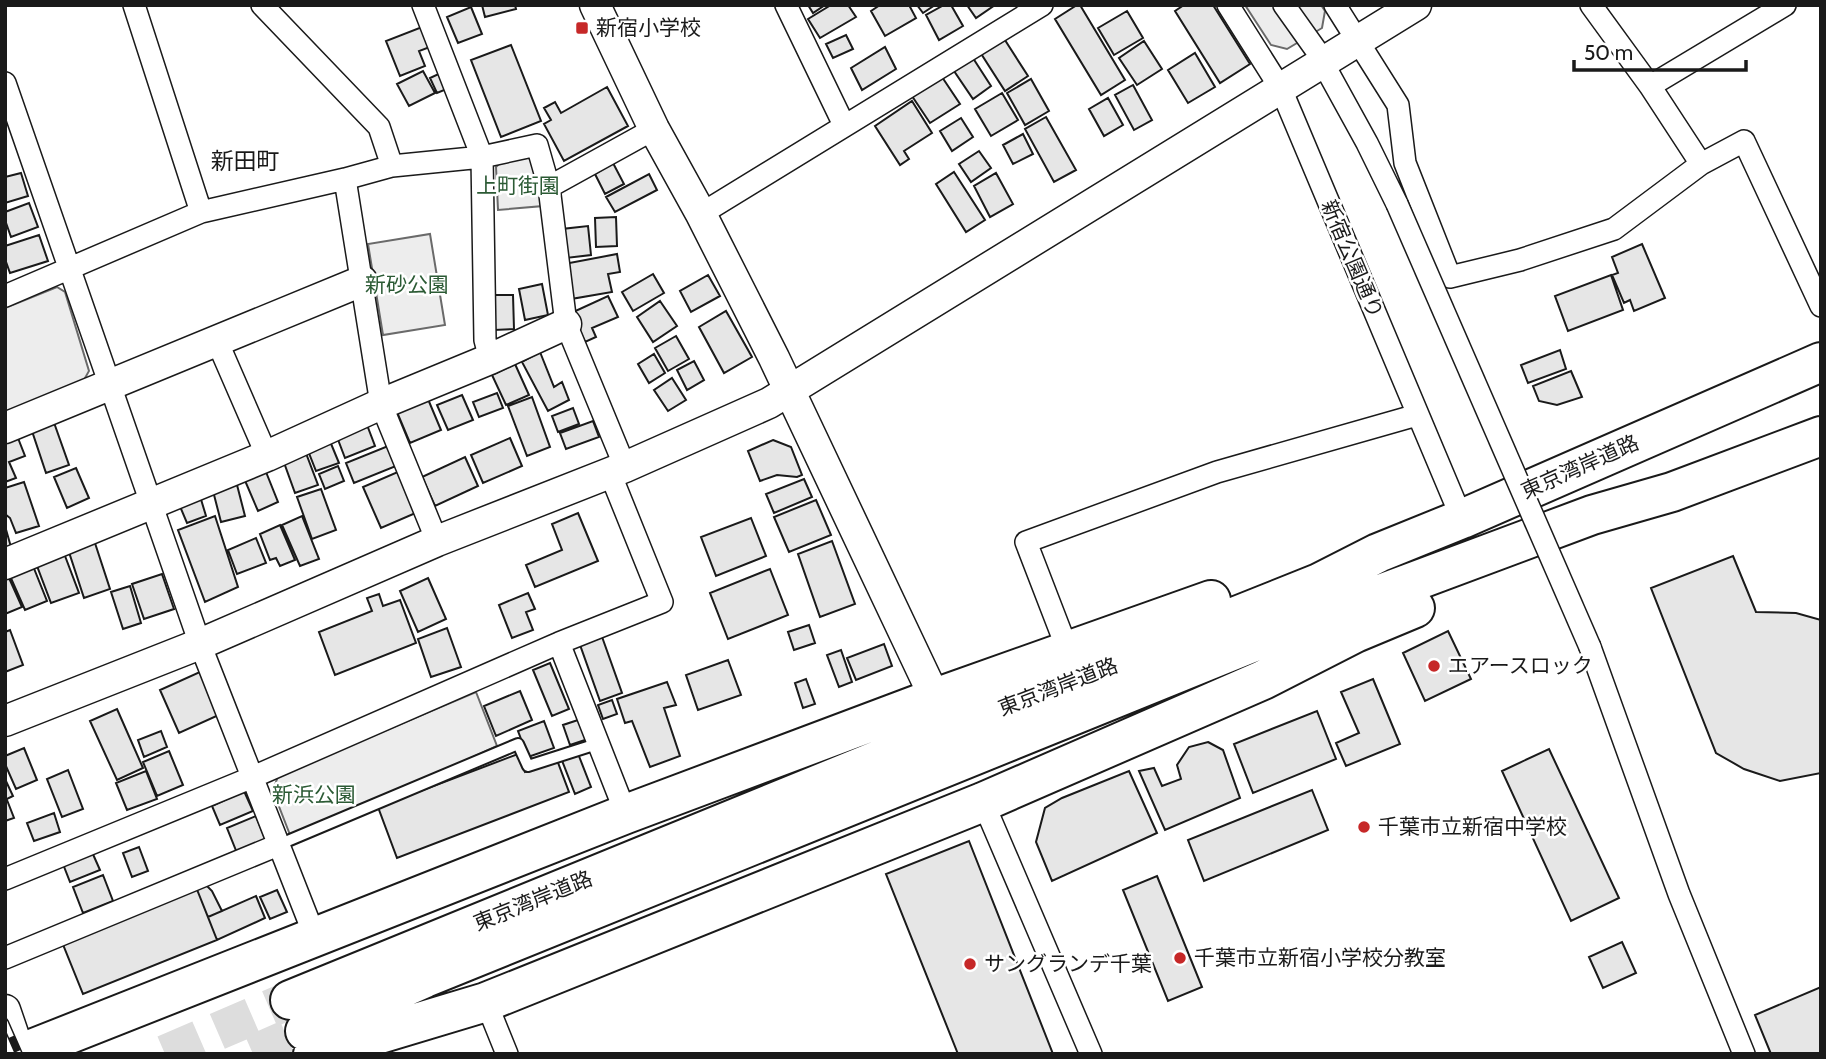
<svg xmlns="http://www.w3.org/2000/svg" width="1826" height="1059" viewBox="0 0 1826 1059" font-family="Cabin,'Noto Sans JP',sans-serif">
  <rect width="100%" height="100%" fill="#fff"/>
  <!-- built -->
  <path fill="#ededed" stroke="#6a6a6a" stroke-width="2" d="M1245 5H1321L1325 11 1322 28 1287 49 1271 45Z
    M524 154 535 163 543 206 498 210 496 167 507 156Z
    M430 234 445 325 383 335 368 244Z
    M57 287 65 292 89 371 80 387 5 418V308Z
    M476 692 497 746 292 840 273 791 278 776Z"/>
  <!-- building -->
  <path fill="#e6e6e6" stroke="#1a1a1a" stroke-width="2" d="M482 5H515L516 9 485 17Z
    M808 5H825L813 13Z
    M831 5H848L856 17 820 38 808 19Z
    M880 5H909L916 18 885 36 871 11Z
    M917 5H935L923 13Z
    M944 5H951L963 26 939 40 926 15Z
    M967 5H995L976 18Z
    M1077 5H1080L1125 80 1101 95 1055 19Z
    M1184 5H1213L1250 64 1220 83 1175 11Z
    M471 7 482 34 458 43 447 17Z
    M1127 11 1143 38 1114 55 1098 28Z
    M422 27 430 47 419 51 425 66 400 76 386 41Z
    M846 35 853 49 833 58 826 44Z
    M1003 37 1028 76 1005 91 980 52Z
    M1144 41 1162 69 1137 85 1119 58Z
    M511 45 541 121 501 137 471 60Z
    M885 47 896 69 862 90 851 68Z
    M1195 53 1215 87 1188 103 1168 70Z
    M971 55 991 86 973 99 952 68Z
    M447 70 454 86 437 93 430 78Z
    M423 71 435 93 409 106 397 84Z
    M942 77 960 104 930 123 912 96Z
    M1031 79 1049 111 1025 125 1007 93Z
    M1133 85 1152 120 1134 130 1115 95Z
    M607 87 628 126 564 161 544 124 551 120 544 108 555 102 561 113Z
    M1002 93 1018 120 991 136 975 109Z
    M1108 98 1123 125 1104 136 1089 109Z
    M912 101 932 133 904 151 909 159 900 165 875 126Z
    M1046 117 1076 170 1054 182 1025 129Z
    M961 118 973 137 952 151 940 131Z
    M1023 134 1033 154 1013 164 1003 145Z
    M979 151 991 168 971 182 959 164Z
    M613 163 624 184 605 194 595 174Z
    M954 172 985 220 966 232 936 184Z
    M21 173 28 196 5 203V177Z
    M996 173 1013 204 990 217 974 186Z
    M649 174 657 190 615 212 606 197Z
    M29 203 38 227 11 237 5 220V212Z
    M616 217 617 246 596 247 595 218Z
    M588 226 591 255 566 258 562 229Z
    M39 235 48 261 10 273 5 259V246Z
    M1642 244 1665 298 1634 311 1630 300 1624 303 1612 275 1618 273 1612 257Z
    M617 254 620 272 608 274 612 292 571 299 564 264Z
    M653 274 664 293 633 311 622 292Z
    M708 275 720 296 691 312 680 291Z
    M1611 275 1623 310 1568 331 1555 296Z
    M542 284 548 315 525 320 519 289Z
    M494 295H513L514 329 494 330Z
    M608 296 618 317 592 328 596 337 585 342 571 313Z
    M660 301 677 326 653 342 637 317Z
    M726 311 752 357 724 373 699 327Z
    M676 336 689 359 668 371 655 348Z
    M1560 350 1566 369 1528 383 1521 365Z
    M540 352 554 387 562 382 569 400 548 411 522 362Z
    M654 354 665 373 649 383 638 364Z
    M694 361 704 380 687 390 677 370Z
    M515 364 529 395 506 405 492 375Z
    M1571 371 1582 397 1557 405 1539 401 1533 386Z
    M672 378 686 400 668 411 654 390Z
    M425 392 441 430 410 443 394 405Z
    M497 393 503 408 479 417 473 402Z
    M462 395 473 420 448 430 437 405Z
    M532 397 550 447 527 456 508 406Z
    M573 408 579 424 558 432 552 416Z
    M52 417 69 465 46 473 30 425Z
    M364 417 375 446 345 458 334 429Z
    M593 421 599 437 566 449 560 433Z
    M16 433 25 456 9 462 16 478 5 482V437Z
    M327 434 339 463 316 471 305 443Z
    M510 438 522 466 483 483 471 455Z
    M773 440 791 447 802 475 797 477 777 475 760 481 748 451Z
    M393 444 401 464 354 483 346 463Z
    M304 448 318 485 295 493 282 457Z
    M465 457 478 486 435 506 422 477Z
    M338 466 344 481 325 489 319 474Z
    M264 467 278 502 258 511 243 476Z
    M76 468 89 498 67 508 54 477Z
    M400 471 418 512 381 528 363 487Z
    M804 479 812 497 774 513 766 494Z
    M236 481 245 516 221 522 212 487Z
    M24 482 39 526 16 533 10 518 5 514V488Z
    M321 489 336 530 312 539 297 497Z
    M200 496 206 516 187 523 179 504Z
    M816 500 831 535 789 552 774 517Z
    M578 513 598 561 535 587 526 565 562 550 552 524Z
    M215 516 238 587 205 602 178 530Z
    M302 516 319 559 300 566 282 525Z
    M751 518 766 556 716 576 701 537Z
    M280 525 295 560 280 566 276 558 270 560 260 534Z
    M5 526 11 547 5 549Z
    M93 537 110 589 84 598 67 546Z
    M256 538 266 563 237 574 228 550Z
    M832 541 855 604 820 617 798 554Z
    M62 548 79 593 51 603 34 558Z
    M1733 556 1756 612 1796 613 1821 620V773L1780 781 1744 769 1716 753 1651 588Z
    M33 566 47 601 25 610 10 576Z
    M5 569 22 607 5 614Z
    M770 569 788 615 728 639 710 593Z
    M162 574 174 609 144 619 132 584Z
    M428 578 446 619 418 632 400 591Z
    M130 586 141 623 123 629 111 592Z
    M528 593 535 609 526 612 533 630 512 638 499 605Z
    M379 594 383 606 400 600 416 643 335 675 319 632 372 611 367 598Z
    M809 625 815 643 794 650 788 632Z
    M447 628 461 667 431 677 418 639Z
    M10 630 23 665 5 672V632Z
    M1448 631 1471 679 1425 701 1403 653Z
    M601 634 622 693 600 701 579 642Z
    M884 644 892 666 856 680 847 658Z
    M841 650 852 682 839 687 827 655Z
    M728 660 741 695 698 710 686 675Z
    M550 663 569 709 552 716 533 670Z
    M202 671 221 714 179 733 160 690Z
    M806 679 815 704 803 708 795 683Z
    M1373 679 1400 744 1346 766 1336 743 1359 733 1341 692Z
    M667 682 676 705 664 708 680 756 650 767 632 721 625 723 617 699Z
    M520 691 532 720 496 736 484 706Z
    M612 700 617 714 603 719 598 705Z
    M117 709 143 768 117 780 90 721Z
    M1317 711 1336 759 1253 793 1234 744Z
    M584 718 591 738 570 745 563 725Z
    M544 721 554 748 528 757 518 731Z
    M161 731 167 747 144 757 138 740Z
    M1208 742 1223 750 1240 798 1165 830 1139 771 1154 768 1162 786 1181 779 1177 765 1189 747Z
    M24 748 37 780 16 789 5 764V756Z
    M1549 749 1619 898 1571 921 1502 771Z
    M169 751 183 785 157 796 143 762Z
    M577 751 591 787 575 794 561 758Z
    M518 754 525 772 557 760 569 792 397 858 378 807Z
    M68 770 83 809 62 817 47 779Z
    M146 771 157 799 127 810 116 783Z
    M1129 771 1157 833 1052 881 1036 842 1045 808 1062 798Z
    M5 779 13 796 5 800Z
    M1312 790 1328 830 1204 881 1188 840Z
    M244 791 253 811 220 825 212 806Z
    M7 800 14 818 5 821V801Z
    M54 813 60 832 34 841 27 823Z
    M256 816 266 841 237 853 227 828Z
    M969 841 1053 1054H958L886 874Z
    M139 847 148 871 132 877 123 853Z
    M92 852 100 870 70 882 63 864Z
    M103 875 113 901 83 913 73 887Z
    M1157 876 1202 987 1168 1001 1123 890Z
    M204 883 212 891 222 911 208 917 196 887Z
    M196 887 217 940 83 994 62 942Z
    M277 890 287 912 270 919 260 897Z
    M256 896 265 918 217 940 208 917Z
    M1622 942 1636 973 1603 988 1589 957Z
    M1821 987V1054H1771L1755 1015Z"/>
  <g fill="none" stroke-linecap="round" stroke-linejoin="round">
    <!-- highway-tunnel -->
    <path stroke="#ddd" stroke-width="38" stroke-dasharray="38 19" stroke-linecap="butt" d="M165 1054 290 1000
      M253 1054 305 1031"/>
    <defs>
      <path id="lane" d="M278 845 518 744 528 766 600 743"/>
      <path id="street" d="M134 5 201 212
        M262 5 379 127 392 166
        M423 5 482 157 485 340 490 359
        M786 5 844 125
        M1228 5 1281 89 1462 519
        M1284 5 1316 50
        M1335 5 1398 105 1405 163 1450 277 1520 260 1614 229 1701 164 1744 141 1821 306
        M1591 5 1650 86 1701 164
        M1329 74 1367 143 1397 204
        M5 83 200 644 315 937
        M1650 86 1785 5
        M345 179 381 404 437 541
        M549 187 654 129
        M701 214 1042 5
        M5 296 201 212 345 179 392 166 482 157 537 145 549 187 566 324 625 467
        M217 341 267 456
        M559 643 626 814
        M1590 647 1679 894 1744 1054
        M1068 651 1026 542 1217 472 1417 415
        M983 802 1091 1054
        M5 879 253 777 559 643 662 602 610 473
        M5 958 278 845
        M486 1002 507 1054"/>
      <path id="secondary" d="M595 5 654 129 701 214 774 358 935 698
        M5 428 362 281
        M5 564 267 456 381 404 490 359 566 324
        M5 721 200 644 437 541 625 467 769 403 1416 5
        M5 1010 20 1054"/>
      <path id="highway" d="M290 1000 998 711 1319 583 1378 553 1462 519 1821 362
        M305 1031 425 978 1284 630 1592 515 1672 492 1821 436
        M19 1054 626 814 935 698 1211 600
        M313 1054 486 1002 983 802 1263 680 1355 633 1415 608"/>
    </defs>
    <!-- lane casing -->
    <use href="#lane" stroke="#1a1a1a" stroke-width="14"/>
    <!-- street casing -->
    <use href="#street" stroke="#1a1a1a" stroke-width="24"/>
    <!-- secondary casing -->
    <use href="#secondary" stroke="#1a1a1a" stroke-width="33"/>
    <!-- highway casing -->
    <use href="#highway" stroke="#1a1a1a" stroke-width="42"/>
    <!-- lane -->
    <use href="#lane" stroke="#fff" stroke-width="10"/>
    <!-- street -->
    <use href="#street" stroke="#fff" stroke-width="21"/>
    <!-- secondary -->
    <use href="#secondary" stroke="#fff" stroke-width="30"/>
    <!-- highway -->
    <use href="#highway" stroke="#fff" stroke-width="38"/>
    <defs>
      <path id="rail" d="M5 1022 19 1054"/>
    </defs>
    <!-- rail casing -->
    <use href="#rail" stroke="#1a1a1a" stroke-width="8"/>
    <!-- rail -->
    <use href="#rail" stroke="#fff" stroke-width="5" stroke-dasharray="16" stroke-linecap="butt"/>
    <defs>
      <path id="street-bridge" d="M1397 204 1590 647"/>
    </defs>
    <!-- street-bridge casing -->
    <use href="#street-bridge" stroke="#1a1a1a" stroke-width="24" stroke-linecap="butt"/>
    <!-- street-bridge -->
    <use href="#street-bridge" stroke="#fff" stroke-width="21"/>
  </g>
  <!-- markers -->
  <g fill="#c62828" stroke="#fff" stroke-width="2.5">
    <rect x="575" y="21" width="14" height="14" rx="3.5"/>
    <circle cx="1434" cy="666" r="7"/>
    <circle cx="1364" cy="827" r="7"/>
    <circle cx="1180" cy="958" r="7"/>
    <circle cx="970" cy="964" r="7"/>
  </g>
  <g text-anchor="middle" stroke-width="5" stroke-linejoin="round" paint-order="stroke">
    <!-- poi labels -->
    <g font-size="21" fill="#1a1a1a" stroke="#fff" text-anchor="start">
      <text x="596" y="35">新宿小学校</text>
      <text x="1448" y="673">エアースロック</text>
      <text x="1378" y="834">千葉市立新宿中学校</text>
      <text x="1194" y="965">千葉市立新宿小学校分教室</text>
      <text x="984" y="971">サングランデ千葉</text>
    </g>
    <!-- park labels -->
    <g font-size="21" fill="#2b5a34" stroke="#fff">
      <text x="518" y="193">上町街園</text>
      <text x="407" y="292">新砂公園</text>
      <text x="314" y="802">新浜公園</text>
    </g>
    <!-- street labels -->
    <g font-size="21" fill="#1a1a1a" stroke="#fff">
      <text transform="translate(1352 259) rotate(67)" y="7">新宿公園通り</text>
      <text transform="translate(1580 467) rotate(-24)" y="7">東京湾岸道路</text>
      <text transform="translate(1058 687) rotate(-21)" y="7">東京湾岸道路</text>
      <text transform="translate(533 901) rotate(-22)" y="7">東京湾岸道路</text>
    </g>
    <!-- neighbourhood labels -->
    <g font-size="23" fill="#1a1a1a" stroke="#fff">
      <text x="245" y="169">新田町</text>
    </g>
  </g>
  <!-- border -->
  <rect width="1826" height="1059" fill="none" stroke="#1a1a1a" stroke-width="14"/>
  <!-- scale -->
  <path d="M1574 60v10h172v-10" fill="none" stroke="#1a1a1a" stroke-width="3.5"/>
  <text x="1584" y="60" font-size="21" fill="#1a1a1a" stroke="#ffffff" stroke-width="5" paint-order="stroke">50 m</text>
</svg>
